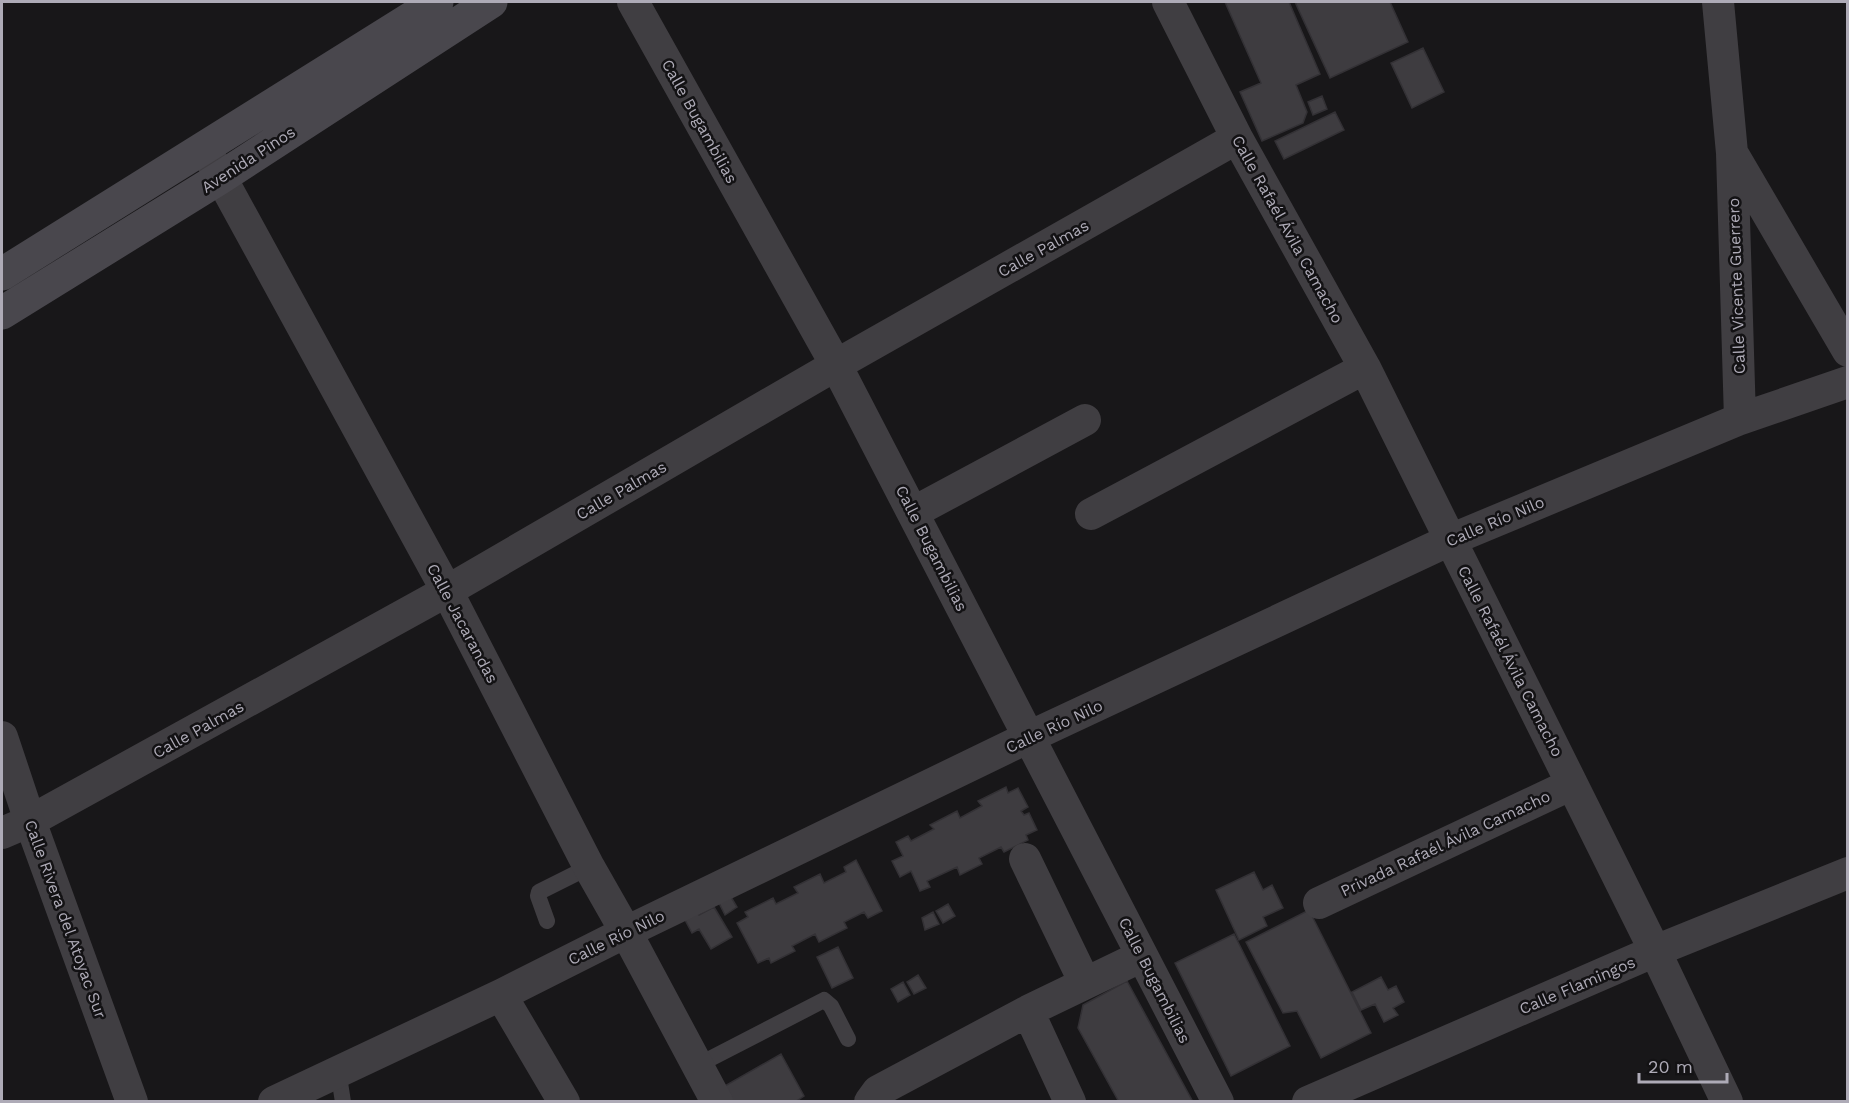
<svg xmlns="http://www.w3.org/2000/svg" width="1849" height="1103" viewBox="0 0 1849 1103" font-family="'Work Sans',sans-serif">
  <rect width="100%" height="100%" fill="#181719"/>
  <!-- building -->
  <path fill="#3e3c40" stroke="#333135" stroke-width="1.5" d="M1225 2H1289L1320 74 1296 85 1307 112 1303 123 1262 141 1240 92 1261 83Z
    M1295 2H1390L1408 42 1330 78Z
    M1423 48 1444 92 1412 108 1391 63Z
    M1322 96 1327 109 1313 115 1308 102Z
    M1335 112 1344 130 1284 159 1275 141Z
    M1006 787 1008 793 1018 788 1028 807 1021 811 1024 815 1029 813 1037 830 1026 835 1028 840 1004 852 1001 847 979 858 982 864 960 875 957 867 927 881 930 887 920 891 911 871 900 877 892 861 903 856 896 842 908 836 911 841 934 829 930 825 957 811 960 818 982 806 978 801Z
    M856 860 882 911 868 918 864 912 844 922 847 928 819 942 815 934 792 946 795 951 771 963 769 958 758 963 737 923 748 917 745 912 773 898 776 904 798 893 794 887 820 874 824 883 846 872 844 867Z
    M1254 872 1263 890 1272 885 1283 908 1263 917 1267 926 1239 940 1216 890Z
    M731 897 737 907 725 915 719 903Z
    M948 904 955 916 943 923 936 911Z
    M714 907 732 937 711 949 699 929 692 933 684 918 696 911 699 915Z
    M1309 910 1371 1033 1321 1058 1297 1011 1283 1013 1246 942Z
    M933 912 939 924 925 930 922 918Z
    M1234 934 1290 1046 1231 1076 1175 963Z
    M838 947 853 978 832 988 817 957Z
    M918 975 926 988 914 994 907 982Z
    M1381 977 1388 990 1396 986 1404 1002 1393 1008 1398 1015 1384 1022 1375 1004 1361 1010 1352 992Z
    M1127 981 1193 1102H1119L1078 1028 1083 1005Z
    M903 982 910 995 898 1002 891 989Z
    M781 1054 804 1096 795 1102H731L723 1087Z"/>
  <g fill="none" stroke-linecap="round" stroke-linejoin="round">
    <!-- service -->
    <path stroke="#403e42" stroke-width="16" d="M547 921 538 896 539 892 589 867
      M698 1065 824 1000 831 1006 848 1039
      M338 1070 343 1102"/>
    <!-- minor -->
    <path stroke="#403e42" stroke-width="32" d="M633 2 836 365 1218 1102
      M1168 2 1237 138 1365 368 1655 951 1727 1102
      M1718 2 1732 153 1740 419
      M208 154 447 591 589 867 626 932 717 1102
      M1734 156 1848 351
      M914 512 1085 420
      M1091 514 1365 368
      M2 737 30 821 132 1102
      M2 833 30 821 447 591 836 365 1237 138
      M1025 859 1085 983
      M1319 903 1572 784
      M501 995 564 1102
      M1028 1011 1070 1102
      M274 1102 501 995 626 932 1029 737 1450 540 1740 419 1848 382
      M870 1102 878 1091 1028 1011 1142 956
      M1308 1102 1655 951 1848 873"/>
    <!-- secondary -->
    <path stroke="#49474d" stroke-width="33" d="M2 274 437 2
      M2 313 220 178 491 2"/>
  </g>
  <g text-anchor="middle" stroke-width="5" stroke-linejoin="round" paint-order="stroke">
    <!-- street labels -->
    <g font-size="16" fill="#aeabb7" stroke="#131214">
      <text transform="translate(700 121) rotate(61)" y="6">Calle Bugambilias</text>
      <text transform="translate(248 159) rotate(-33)" y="6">Avenida Pinos</text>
      <text transform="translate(1288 229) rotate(61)" y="6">Calle Rafaél Ávila Camacho</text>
      <text transform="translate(1043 248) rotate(-29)" y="6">Calle Palmas</text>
      <text transform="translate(1736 286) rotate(-92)" y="6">Calle Vicente Guerrero</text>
      <text transform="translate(621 490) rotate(-30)" y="6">Calle Palmas</text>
      <text transform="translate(1495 521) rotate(-23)" y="6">Calle Río Nilo</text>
      <text transform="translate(932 548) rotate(63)" y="6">Calle Bugambilias</text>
      <text transform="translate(463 623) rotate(62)" y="6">Calle Jacarandas</text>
      <text transform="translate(1511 661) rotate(63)" y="6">Calle Rafaél Ávila Camacho</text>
      <text transform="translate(1054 726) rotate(-25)" y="6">Calle Río Nilo</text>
      <text transform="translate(198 729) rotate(-29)" y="6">Calle Palmas</text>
      <text transform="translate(1445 843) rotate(-25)" y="6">Privada Rafaél Ávila Camacho</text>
      <text transform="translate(66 919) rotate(70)" y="6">Calle Rivera del Atoyac Sur</text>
      <text transform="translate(616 937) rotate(-26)" y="6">Calle Río Nilo</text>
      <text transform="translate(1155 980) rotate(63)" y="6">Calle Bugambilias</text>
      <text transform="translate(1577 985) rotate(-23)" y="6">Calle Flamingos</text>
    </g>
  </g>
  <!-- border -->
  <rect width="1849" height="1103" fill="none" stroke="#aeabb7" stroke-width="6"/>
  <!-- scale -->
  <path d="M1639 1073v9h88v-9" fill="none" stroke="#aeabb7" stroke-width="3"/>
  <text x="1648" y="1073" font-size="18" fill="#aeabb7" stroke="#131214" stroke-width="4.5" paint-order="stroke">20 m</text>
</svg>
